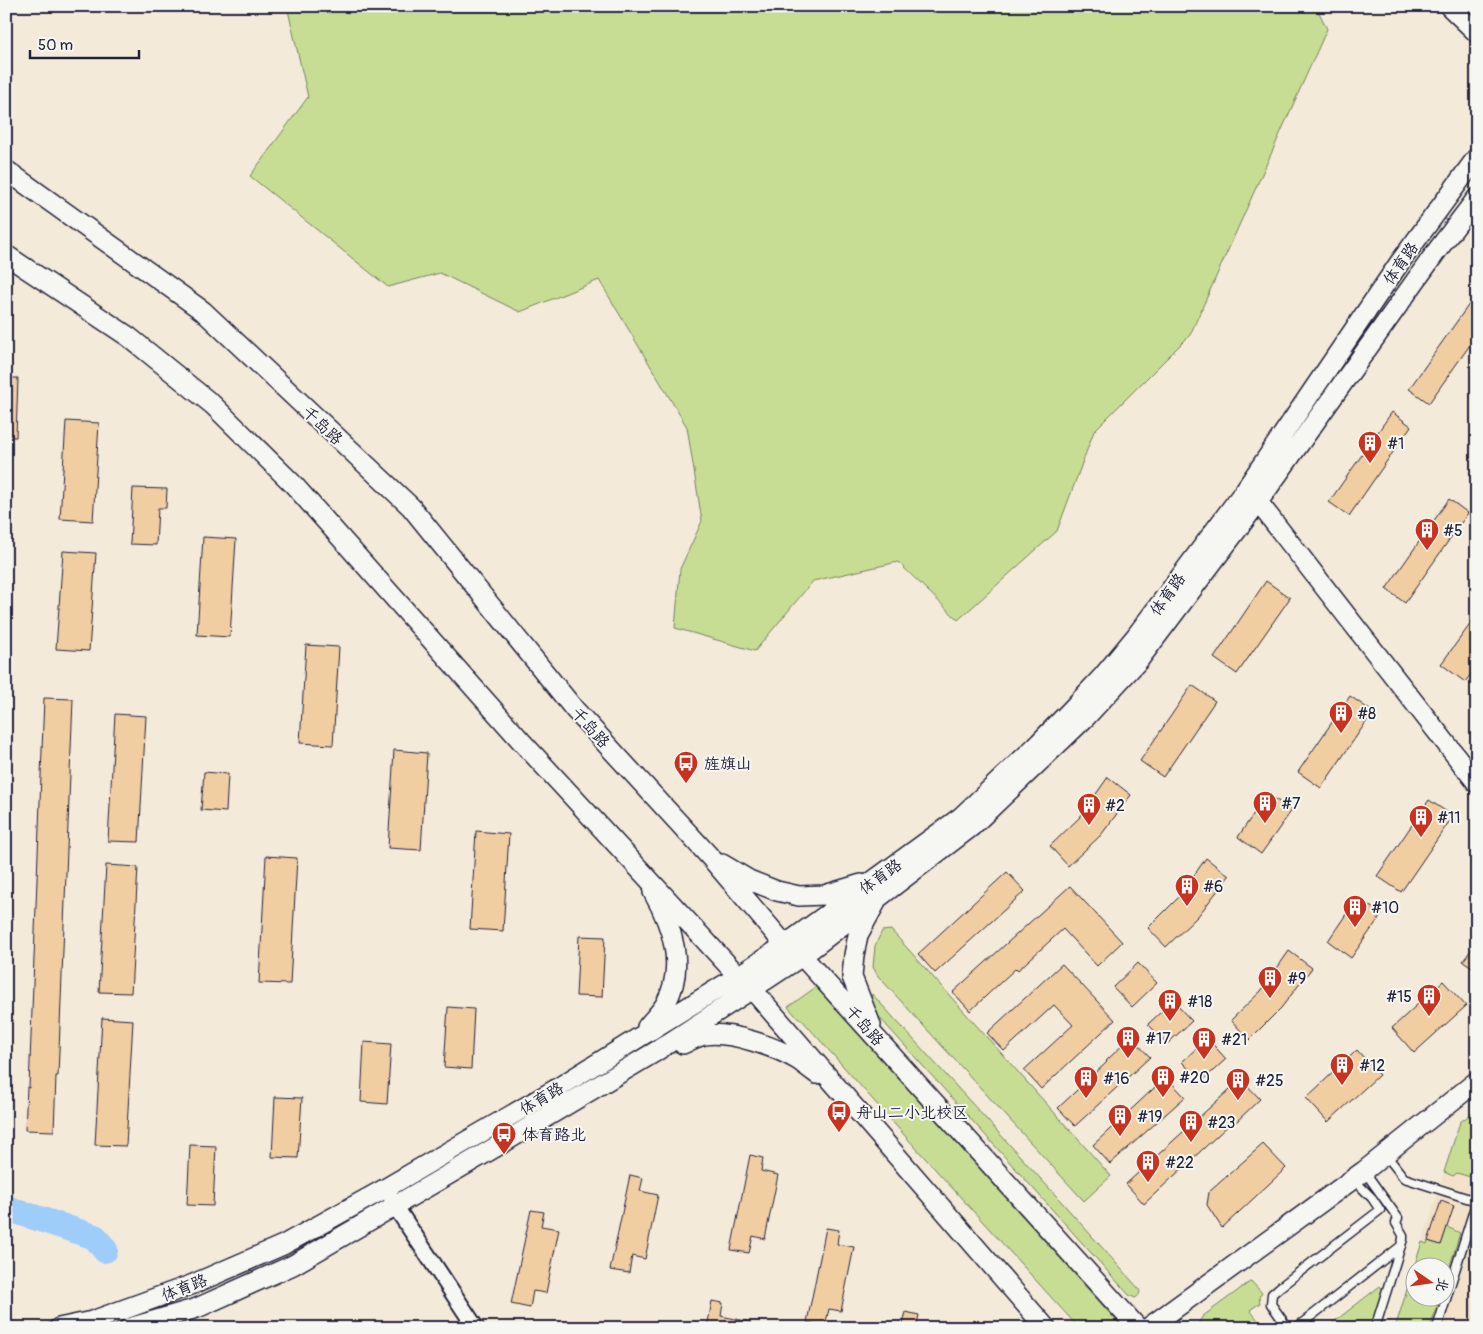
<svg xmlns="http://www.w3.org/2000/svg" width="1483" height="1334" viewBox="0 0 1483 1334" font-family="Pangolin,'LXGW WenKai TC',sans-serif">
  <rect width="100%" height="100%" fill="#f4eada"/>
  <filter id="ink" filterUnits="userSpaceOnUse"><feTurbulence type="fractalNoise" baseFrequency=".02" numOctaves="2"/><feDisplacementMap in="SourceGraphic" scale="10" xChannelSelector="R" yChannelSelector="G"/><feConvolveMatrix kernelMatrix="1 2 1 2 8 2 1 2 1" color-interpolation-filters="sRGB"/></filter>
  <g filter="url(#ink)">
    <!-- built -->
    <path fill="#f3e2c9" fill-rule="evenodd" d="M1477 1110V1328H1395L1460 1122ZM1416 1266H1446V1296H1416Z"/>
    <!-- green -->
    <path fill="#c7dd93" stroke="#748067" d="M287 6H1316L1327 29 1190 335 1094 431 1057 531 958 620 898 562 813 581 755 651 675 628 680 569 702 521 687 427 599 280 520 312 440 273 388 287 250 176 308 97Z
      M891 930 1111 1176 1084 1201 878 976 873 967 875 946 882 931Z
      M816 987 1123 1328H1079L906 1137 802 1020 796 1016 788 1007Z
      M872 994 1050 1189 1139 1289C1141 1293 1139 1296 1135 1298L1129 1295 879 1017 871 1002Z
      M1477 1110V1179L1457 1173 1453 1176 1444 1172 1460 1122Z
      M1447 1227 1460 1233 1446 1279V1266H1416V1296L1440 1297 1430 1328H1395L1422 1242 1427 1244 1428 1241 1441 1245Z
      M1251 1281 1262 1293 1259 1297 1260 1303 1250 1310 1264 1328H1199V1322L1203 1316Z
      M1380 1286 1383 1290 1372 1328H1326Z"/>
    <g fill="none" stroke-linecap="round" stroke-linejoin="round">
      <!-- river -->
      <path stroke="#9ecdfa" stroke-width="26" d="M6 1208 95 1237 105 1250"/>
    </g>
    <!-- building -->
    <path fill="#f1cea2" stroke="#22223b" d="M1477 293V335L1429 403 1409 389Z
      M6 378H18L16 437H6Z
      M1392 412 1411 426 1349 516 1329 502Z
      M66 421 99 423 93 521 60 519Z
      M133 488 167 489 166 508H158L156 545 130 544Z
      M1449 499 1468 513 1405 603 1386 589Z
      M203 537 236 539 230 637 197 635Z
      M63 551 96 553 89 651 56 649Z
      M1266 581 1290 598 1237 674 1214 658Z
      M1477 615V666L1465 682 1441 664Z
      M306 645 339 647 333 745 300 743Z
      M1192 685 1215 701 1163 777 1140 761Z
      M1350 696 1373 712 1321 788 1298 772Z
      M44 698 73 699 58 1076H56L54 1131 25 1130 27 1087 29 1088Z
      M115 714 146 716 139 842 108 841Z
      M394 750 427 753 421 850 388 848Z
      M204 772 228 774 226 812 201 810Z
      M1108 777 1131 795 1101 835 1068 866 1050 846 1080 817Z
      M1267 794 1292 810 1261 854 1238 837Z
      M1429 800 1453 816 1401 892 1377 876Z
      M476 831 509 834 503 931 470 929Z
      M266 856 297 858 290 984 259 983Z
      M1206 858 1229 876 1198 916 1166 947 1148 928 1178 898Z
      M106 865 138 867 131 993 99 992Z
      M1007 872 1025 891 935 973 918 954Z
      M1070 886 1122 942 1097 966 1063 929 1018 970 1016 968 970 1011 953 992Z
      M1357 898 1382 914 1351 958 1328 941Z
      M579 936 605 937 602 997 576 996Z
      M1477 942V970L1463 961Z
      M1289 951 1312 968 1281 1008 1249 1040 1231 1020 1261 991Z
      M1138 963 1157 983 1132 1007 1113 987Z
      M1062 964 1115 1020 1041 1089 1024 1070 1073 1025 1054 1005 1004 1051 987 1033Z
      M1443 981 1466 1006 1414 1053 1392 1028Z
      M1173 1001 1192 1021 1167 1044 1148 1024Z
      M448 1007 474 1009 471 1069 444 1067Z
      M102 1018 133 1020 126 1146 95 1145Z
      M1131 1037 1150 1057 1075 1126 1058 1108 1107 1062 1106 1061Z
      M1207 1038 1226 1059 1201 1082 1182 1062Z
      M364 1042 391 1044 387 1104 361 1102Z
      M1357 1050 1379 1075 1328 1122 1306 1098Z
      M1166 1077 1185 1097 1110 1164 1093 1145Z
      M1241 1079 1260 1099 1235 1123 1233 1121 1144 1204 1126 1184Z
      M275 1097 302 1098 298 1158 272 1157Z
      M1263 1144 1286 1168 1222 1228 1207 1205 1209 1192Z
      M190 1145 216 1146 213 1206 187 1205Z
      M750 1155 763 1158 761 1171 778 1175 765 1239 753 1236 749 1253 731 1250Z
      M630 1175 643 1178 640 1191 658 1195 645 1259 632 1256 629 1273 610 1270Z
      M1441 1201 1454 1206 1441 1245 1428 1241Z
      M531 1210 544 1212 541 1226 559 1229 546 1293 533 1291 530 1308 511 1304Z
      M826 1228 839 1230 837 1244 854 1247 841 1311 829 1309 825 1326 807 1322Z
      M712 1301 723 1303 721 1316 750 1322 749 1328H707Z
      M906 1312 919 1315 916 1328H902Z"/>
    <g fill="none" stroke-linecap="round" stroke-linejoin="round">
      <defs>
        <path id="service" d="M1386 1155 1404 1178 1476 1201
          M1365 1172 1398 1218 1396 1223 1403 1235V1239L1375 1328
          M1288 1328 1271 1304 1272 1294 1280 1287 1380 1210 1372 1198 1353 1179
          M1296 1328 1401 1246
          M1437 1328 1477 1200"/>
        <path id="minor" d="M391 1197 395 1206 476 1328"/>
        <path id="tertiary" d="M1449 6 1477 33
          M6 170 203 311 411 507 575 710 711 858 785 945 802 956 1138 1328
          M6 255 129 337 213 405 293 484 522 742 738 976 752 989 1046 1328
          M1250 495 1258 502 1477 783
          M722 864 749 880 777 891 799 896 824 895 861 884
          M871 1025 852 977 854 955 858 935 875 904
          M647 1027C653 1019 662 1011 666 1003 686 966 672 926 653 892
          M683 1044C690 1041 697 1036 705 1035 730 1031 776 1047 798 1060 804 1064 811 1070 817 1074
          M59 1328 92 1321 191 1285 283 1245 386 1188 551 1092 738 976 785 945 961 817 1036 746 1071 710 1103 676 1136 636 1245 490 1400 262 1477 157
          M129 1328 197 1308 293 1265 501 1144 655 1052 752 989 802 956 971 827 1085 718 1138 661 1258 502 1436 252 1477 198
          M1148 1328 1364 1171 1477 1081"/>
      </defs>
      <!-- service casing -->
      <use href="#service" stroke="#22223b" stroke-width="11"/>
      <!-- minor casing -->
      <use href="#minor" stroke="#22223b" stroke-width="19"/>
      <!-- tertiary casing -->
      <use href="#tertiary" stroke="#22223b" stroke-width="22"/>
      <!-- service -->
      <use href="#service" stroke="#f6f6f2" stroke-width="8"/>
      <!-- minor -->
      <use href="#minor" stroke="#f6f6f2" stroke-width="15"/>
      <!-- tertiary -->
      <use href="#tertiary" stroke="#f6f6f2" stroke-width="19"/>
    </g>
  </g>
  <!-- icons -->
  <defs>
    <symbol id="building-pin" viewBox="-11 -11 22 30"><path d="M0 17L-7.5 6A9.5 9.5 0 1 1 7.5 6Z" fill="#c8321e" stroke="#f6f6f2"/><path d="M-4-6H4V6H1V3H-1V6H-4ZM-2.5-4.3h1.7v1.8h-1.7ZM.8-4.3h1.7v1.8H.8ZM-2.5-1h1.7V.8h-1.7ZM.8-1h1.7V.8H.8Z" fill="#fff"/></symbol>
    <symbol id="bus-pin" viewBox="-11 -11 22 30"><path d="M0 17L-7.5 6A9.5 9.5 0 1 1 7.5 6Z" fill="#c8321e" stroke="#f6f6f2"/><path d="M-5-6H5V4H4V6H2V4H-2V6H-4V4H-5ZM-3.5-4V0h7V-4ZM-3.5 1.2v1.5H-2V1.2ZM2 1.2v1.5H3.5V1.2Z" fill="#fff"/></symbol>
  </defs>
  <g fill-rule="evenodd">
    <use href="#building-pin" x="1356" y="429" width="28" height="38"/>
    <use href="#building-pin" x="1413" y="516" width="28" height="38"/>
    <use href="#building-pin" x="1327" y="699" width="28" height="38"/>
    <use href="#bus-pin" x="672" y="749" width="28" height="38"/>
    <use href="#building-pin" x="1251" y="789" width="28" height="38"/>
    <use href="#building-pin" x="1075" y="791" width="28" height="38"/>
    <use href="#building-pin" x="1407" y="803" width="28" height="38"/>
    <use href="#building-pin" x="1173" y="872" width="28" height="38"/>
    <use href="#building-pin" x="1341" y="893" width="28" height="38"/>
    <use href="#building-pin" x="1256" y="964" width="28" height="38"/>
    <use href="#building-pin" x="1415" y="982" width="28" height="38"/>
    <use href="#building-pin" x="1156" y="987" width="28" height="38"/>
    <use href="#building-pin" x="1114" y="1024" width="28" height="38"/>
    <use href="#building-pin" x="1190" y="1025" width="28" height="38"/>
    <use href="#building-pin" x="1328" y="1051" width="28" height="38"/>
    <use href="#building-pin" x="1149" y="1063" width="28" height="38"/>
    <use href="#building-pin" x="1072" y="1064" width="28" height="38"/>
    <use href="#building-pin" x="1224" y="1066" width="28" height="38"/>
    <use href="#bus-pin" x="825" y="1098" width="28" height="38"/>
    <use href="#building-pin" x="1106" y="1102" width="28" height="38"/>
    <use href="#building-pin" x="1177" y="1108" width="28" height="38"/>
    <use href="#bus-pin" x="490" y="1120" width="28" height="38"/>
    <use href="#building-pin" x="1134" y="1148" width="28" height="38"/>
  </g>
  <g text-anchor="middle" stroke-width="4" stroke-linejoin="round" paint-order="stroke">
    <!-- street labels -->
    <g font-size="16" fill="#22223b" stroke="#f6f6f2">
      <text transform="translate(1400 263) rotate(-55)" y="6">体育路</text>
      <text transform="translate(323 425) rotate(43)" y="6">千岛路</text>
      <text transform="translate(1167 594) rotate(-54)" y="6">体育路</text>
      <text transform="translate(591 727) rotate(48)" y="6">千岛路</text>
      <text transform="translate(880 876) rotate(-36)" y="6">体育路</text>
      <text transform="translate(865 1025) rotate(48)" y="6">千岛路</text>
      <text transform="translate(541 1098) rotate(-31)" y="6">体育路</text>
      <text transform="translate(184 1287) rotate(-21)" y="6">体育路</text>
    </g>
    <!-- poi labels -->
    <g font-size="16" fill="#22223b" stroke="#f6f6f2" text-anchor="start">
      <text x="1388" y="449">#1</text>
      <text x="1444" y="536">#5</text>
      <text x="1358" y="719">#8</text>
      <text x="704" y="769">旌旗山</text>
      <text x="1282" y="809">#7</text>
      <text x="1106" y="811">#2</text>
      <text x="1438" y="823">#11</text>
      <text x="1204" y="892">#6</text>
      <text x="1372" y="913">#10</text>
      <text x="1288" y="984">#9</text>
      <text x="1412" y="1002" text-anchor="end">#15</text>
      <text x="1188" y="1007">#18</text>
      <text x="1146" y="1044">#17</text>
      <text x="1222" y="1045">#21</text>
      <text x="1360" y="1071">#12</text>
      <text x="1180" y="1083">#20</text>
      <text x="1104" y="1084">#16</text>
      <text x="1256" y="1086">#25</text>
      <text x="856" y="1118">舟山二小北校区</text>
      <text x="1138" y="1122">#19</text>
      <text x="1208" y="1128">#23</text>
      <text x="522" y="1140">体育路北</text>
      <text x="1166" y="1168">#22</text>
    </g>
  </g>
  <!-- margin -->
  <rect width="1483" height="1334" fill="none" stroke="#f6f6f2" stroke-width="25"/>
  <rect x="12" y="12" width="1458" height="1309" fill="none" stroke="#22223b" stroke-width="2" filter="url(#ink)"/>
  <!-- north arrow -->
  <g transform="translate(1430 1282) rotate(103)"><circle r="24" fill="#f6f6f2" stroke="#a1a1a9"/>
  <path d="M0-4L9 19L0 12L-9 19Z" fill="#c8321e"/>
  <text y="-8" font-size="14" font-weight="bold" text-anchor="middle" fill="#22223b">北</text>
  </g>
  <!-- scale -->
  <path d="M30 50v8h109v-8" fill="none" stroke="#22223b" stroke-width="2.5"/>
  <text x="38" y="50" font-size="15" fill="#22223b" stroke="#f6f6f2" stroke-width="4" paint-order="stroke">50 m</text>
</svg>
